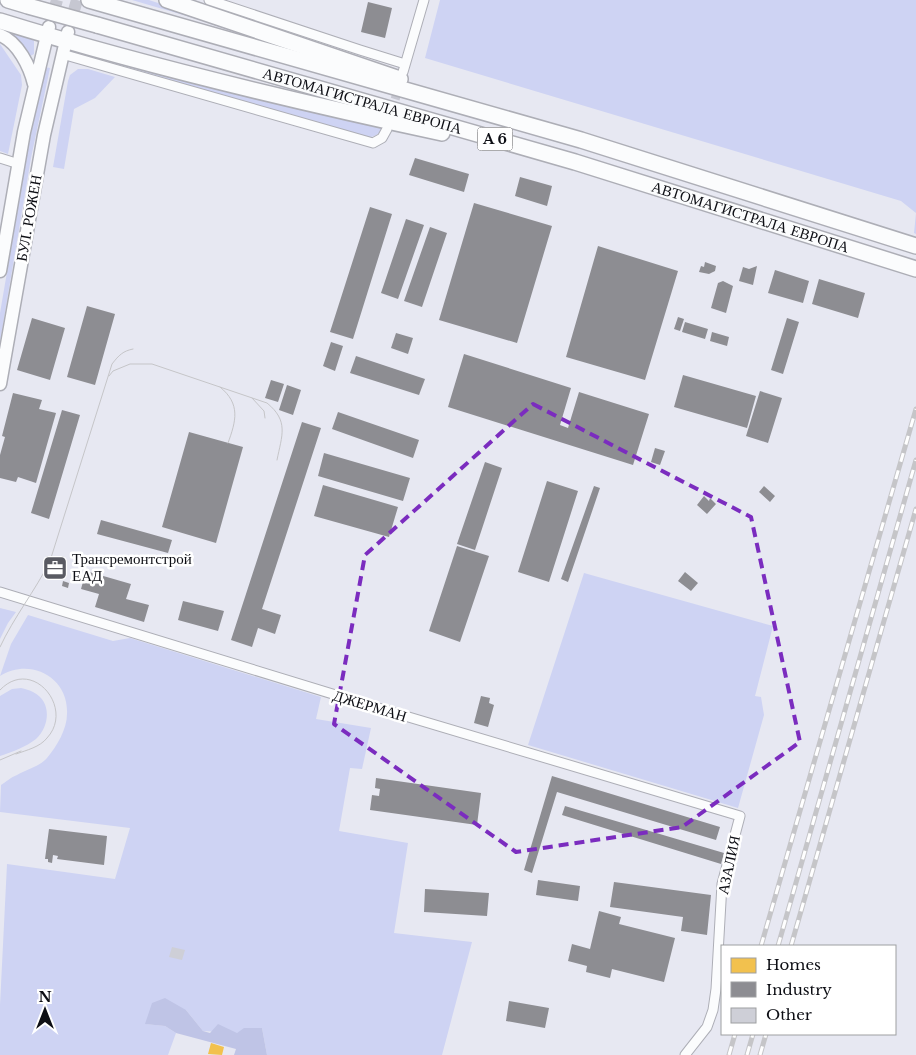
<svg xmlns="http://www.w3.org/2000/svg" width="916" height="1055" viewBox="0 0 916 1055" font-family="'Libre Baskerville',serif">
  <rect width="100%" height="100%" fill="#e7e8f2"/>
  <!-- green -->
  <path fill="#ced3f3" d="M132 0H149L279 43Z
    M440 0H916V234L914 233 916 213 901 201 425 58Z
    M0 25 30 36 34 41V54L27 58 0 30Z
    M76 35 260 87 76 38Z
    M0 44 21 75 22 85 8 154 0 151Z
    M86 53 241 94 383 128C378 136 373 137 364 138L94 57Z
    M45 67 50 68 31 158 0 342V313L30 138Z
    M78 69H88L115 77 95 98 74 109 64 169 53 167 68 81 70 75Z
    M584 573 773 626 755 696 761 697 764 715 738 808 528 745Z
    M0 608 16 612 8 623 0 639Z
    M28 615 113 641 130 638 321 697 316 719 371 728 362 769 350 768 339 831 408 843 394 933 472 942 442 1055H267L262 1028 237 1033 203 1031 186 1010 146 1024 165 1026 176 1033 168 1055H0V1005L7 864 115 879 130 828 0 812 1 785C6 782 11 777 17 775 27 769 39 767 47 758 57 746 67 729 67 714 69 677 30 657 0 676L11 644Z
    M21 688C25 689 30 690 33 692 52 701 50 726 36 739 26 747 12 752 0 756V696L12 689Z"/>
  <!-- forest -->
  <path fill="#bfc4e6" d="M165 998 186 1010 203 1031 210 1033 218 1024 237 1033 244 1028H262L267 1055H234L236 1049 176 1033 165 1026 145 1024 152 1003Z"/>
  <!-- homes -->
  <path fill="#f2c14e" d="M211 1043 224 1047 222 1055 208 1054Z"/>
  <!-- industry -->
  <path fill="#8d8d92" d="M368 2 392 8 385 38 361 32Z
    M415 158 469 174 464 192 409 175Z
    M520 177 552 186 547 206 515 196Z
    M474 203 552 226 517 343 439 320Z
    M370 207 392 214 353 339 330 332Z
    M406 219 424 225 398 299 381 293Z
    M430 227 447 233 422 307 404 301Z
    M598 246 678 271 645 380 566 357Z
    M705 262 716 266 715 271 709 274 699 272 701 266 704 267Z
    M757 266 753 285 739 281 743 267 749 269Z
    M775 270 809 281 803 303 768 293Z
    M819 279 865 293 858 318 812 304Z
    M723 281 733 286 726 313 711 308 718 283Z
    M87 306 115 314 95 385 67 377Z
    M678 317 684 319 680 331 674 329Z
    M32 318 65 328 50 380 17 370Z
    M787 318 799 322 783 374 771 370Z
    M685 322 708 329 705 339 682 332Z
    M712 332 729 337 727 346 710 341Z
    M396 333 413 338 408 354 391 348Z
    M331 342 343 346 335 371 323 366Z
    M464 354 571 388 560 425 568 428 579 392 649 414 633 465 448 407Z
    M356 356 425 379 419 395 350 373Z
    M683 375 756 396 747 428 674 407Z
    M271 380 284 384 278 402 265 398Z
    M287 385 301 390 293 415 279 410Z
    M760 391 782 398 768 443 746 436Z
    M13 393 42 400 39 409 56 413 36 483 18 477 16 482 0 478V455L5 437 2 436Z
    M62 410 80 415 49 519 31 513Z
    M338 412 419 440 413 458 332 429Z
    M302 422 321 428 262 609 281 615 275 634 258 628 252 647 231 640Z
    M189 432 243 447 216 543 162 527Z
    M655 448 665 451 660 465 651 462Z
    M324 453 410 478 403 501 318 476Z
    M485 462 502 468 475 550 457 544Z
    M547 481 578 491 549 582 518 572Z
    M323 485 398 507 389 537 314 516Z
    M594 486 600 488 568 582 561 579Z
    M764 486 775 496 770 502 759 492Z
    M704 496 709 501 710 498 716 504 707 514 697 505Z
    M101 520 172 540 168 553 97 534Z
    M457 546 489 556 460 642 429 631Z
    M86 571 131 584 126 599 149 605 144 622 95 607 99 594 81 589Z
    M685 572 698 583 691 591 678 581Z
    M63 581 69 583 68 588 62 586Z
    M183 601 224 611 218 631 178 620Z
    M481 696 490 698 489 703 494 705 488 727 474 723Z
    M552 776 720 827 716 840 557 792 532 873 524 870Z
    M376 778 481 793 477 825 370 810 372 795 379 796 380 789 375 788Z
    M565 806 724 853 721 864 562 815Z
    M49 829 107 836 104 865 57 859 58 856 53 855 52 863 48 862V859H45Z
    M538 880 580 886 578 901 536 895Z
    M614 882 711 895 707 935 681 931 683 917 610 907Z
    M425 889 489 893 487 916 424 912Z
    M599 911 621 917 619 924 675 938 664 982 612 969 610 978 586 972 587 966 568 961 572 944 590 949Z
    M509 1001 549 1008 545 1028 506 1021Z"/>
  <!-- building -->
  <path fill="#cecfd7" d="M172 947 185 950 182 960 169 957Z"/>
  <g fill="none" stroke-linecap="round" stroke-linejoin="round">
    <!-- minor-tunnel -->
    <path stroke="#c6c7d1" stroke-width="9" stroke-dasharray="9 4.5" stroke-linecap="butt" d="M391 112 400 84"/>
    <!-- primary-tunnel -->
    <path stroke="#c6c7d1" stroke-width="12" stroke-dasharray="12 6" stroke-linecap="butt" d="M51 22 57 0
      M69 28 77 0"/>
    <defs>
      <path id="minor" d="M209 0 360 50 405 64
        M62 54 373 143 382 138 387 129
        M403 72 424 0
        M0 158 19 164
        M0 592 375 707 740 816 722 884 716 989 713 1010 707 1027 685 1055"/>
      <path id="primary" d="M0 35C18 42 30 67 34 84
        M0 271 24 132 49 27
        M0 384 44 135 68 32"/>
      <g id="motorway">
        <path d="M8 0 28 6"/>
        <path d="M89 0 581 140 916 246"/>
        <path d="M167 0 400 79"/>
        <path d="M0 21C145 66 293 101 442 133"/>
        <path id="s1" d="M97 25 575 162 916 269"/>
      </g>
    </defs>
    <!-- minor casing -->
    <use href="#minor" stroke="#adaeb6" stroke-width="11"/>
    <!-- primary casing -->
    <use href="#primary" stroke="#adaeb6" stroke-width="15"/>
    <!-- motorway casing -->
    <use href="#motorway" stroke="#adaeb6" stroke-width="18"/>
    <!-- minor -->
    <use href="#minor" stroke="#fbfcfd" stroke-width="9"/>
    <!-- primary -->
    <use href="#primary" stroke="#fbfcfd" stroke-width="12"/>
    <!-- motorway -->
    <use href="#motorway" stroke="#fbfcfd" stroke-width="15"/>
    <!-- tram -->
    <path stroke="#c5c5c8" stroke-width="1" d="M109 376 113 371 130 364H152L267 403C289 421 282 435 277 460
      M220 387C241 404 236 421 228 443
      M252 398 264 411 265 418
      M0 647C14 617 35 591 50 561L112 364C119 355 123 351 133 349
      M0 690C32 656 75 708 47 738 40 747 27 750 16 754
      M0 760 21 751"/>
    <defs>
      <path id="rail" d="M761 946 916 409
        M778 946 916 460
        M791 946 916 509
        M729 1055 735 1034
        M747 1055 753 1034
        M760 1055 766 1034"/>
    </defs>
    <!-- rail casing -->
    <use href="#rail" stroke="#c5c5c8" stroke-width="5"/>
    <!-- rail -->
    <use href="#rail" stroke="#fff" stroke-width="3" stroke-dasharray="9" stroke-linecap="butt"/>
    <defs>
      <path id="motorway-bridge" d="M28 6 97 25"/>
    </defs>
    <!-- motorway-bridge casing -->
    <use href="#motorway-bridge" stroke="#adaeb6" stroke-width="18" stroke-linecap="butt"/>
    <!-- motorway-bridge -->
    <use href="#motorway-bridge" stroke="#fbfcfd" stroke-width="15"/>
  </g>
  <!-- marked area -->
  <path fill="none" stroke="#7b2cbf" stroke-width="4" stroke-dasharray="10 6" stroke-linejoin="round" d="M533 404 751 517 800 742 682 827 516 852 334 724 365 555Z"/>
  <!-- icons -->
  <defs>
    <symbol id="office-square" viewBox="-11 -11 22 22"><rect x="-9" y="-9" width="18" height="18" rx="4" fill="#595a62" stroke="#fff"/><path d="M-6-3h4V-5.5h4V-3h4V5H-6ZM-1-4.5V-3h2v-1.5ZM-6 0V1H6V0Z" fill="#fff"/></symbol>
  </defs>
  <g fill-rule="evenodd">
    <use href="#office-square" x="41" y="554" width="28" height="28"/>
  </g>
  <g text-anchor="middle" stroke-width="5" stroke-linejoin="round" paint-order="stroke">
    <!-- shield labels -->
    <rect fill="#fff" stroke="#56565a" stroke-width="1" x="477.5" y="127.5" width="35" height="23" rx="4"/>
    <g font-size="14" font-weight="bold" fill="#0d0e14">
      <text x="495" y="144">A 6</text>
    </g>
    <!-- street labels -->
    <g font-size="15" fill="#0d0e14" stroke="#fff">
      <text dy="5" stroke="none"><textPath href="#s1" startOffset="276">АВТОМАГИСТРАЛА ЕВРОПА</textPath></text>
      <text dy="5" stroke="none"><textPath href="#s1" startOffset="681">АВТОМАГИСТРАЛА ЕВРОПА</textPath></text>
      <text transform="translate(29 218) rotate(-80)" y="5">БУЛ. РОЖЕН</text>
      <text transform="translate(370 706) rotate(17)" y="5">ДЖЕРМАН</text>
      <text transform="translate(729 865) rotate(-78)" y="5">АЗАЛИЯ</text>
    </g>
    <!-- poi labels -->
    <g font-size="15" fill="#0d0e14" stroke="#fff" text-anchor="start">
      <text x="72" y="564">Трансремонтстрой<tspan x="72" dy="17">ЕАД</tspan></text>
    </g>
  </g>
  <!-- legend -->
  <rect x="721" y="945" width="175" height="90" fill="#ffffff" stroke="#9e9fa1"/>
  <rect x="731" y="958" width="25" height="15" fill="#f2c14e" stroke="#9e9fa1"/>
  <text x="766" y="970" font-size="15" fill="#0d0e14">Homes</text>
  <rect x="731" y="982" width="25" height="15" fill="#8d8d92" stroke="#9e9fa1"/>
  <text x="766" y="995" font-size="15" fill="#0d0e14">Industry</text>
  <rect x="731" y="1008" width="25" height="15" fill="#cecfd7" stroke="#9e9fa1"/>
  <text x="766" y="1020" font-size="15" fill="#0d0e14">Other</text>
  <!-- north arrow -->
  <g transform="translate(45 1010)" stroke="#ffffff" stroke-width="4" paint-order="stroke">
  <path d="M0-4L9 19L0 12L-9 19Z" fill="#0d0e14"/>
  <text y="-8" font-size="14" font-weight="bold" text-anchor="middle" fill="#0d0e14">N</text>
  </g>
</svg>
